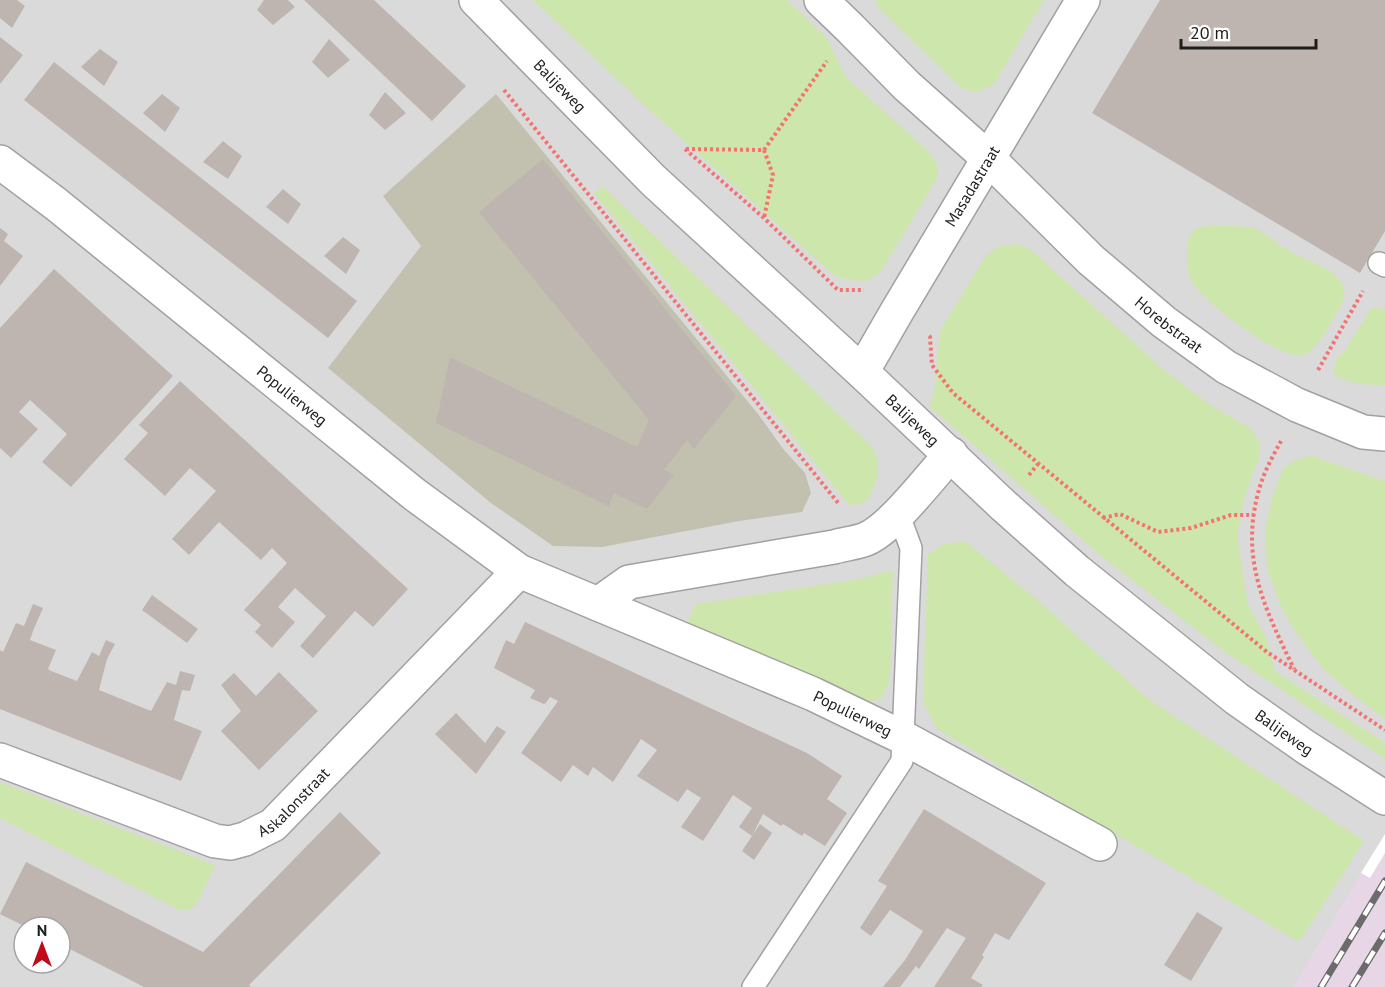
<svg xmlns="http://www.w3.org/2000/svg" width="1385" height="987" viewBox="0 0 1385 987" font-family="'PT Sans',sans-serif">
  <rect width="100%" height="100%" fill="#eeeae4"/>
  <!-- residential -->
  <path fill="#dbdada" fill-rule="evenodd" d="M0 0H1385V987H0ZM24 927H60V963H24Z"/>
  <!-- industrial -->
  <path fill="#e7d6e5" d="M1385 834V987H1293L1383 837Z"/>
  <!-- construction -->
  <path fill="#c2c0af" d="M496 94 758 414 784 450 805 473 811 493 802 512 739 521 602 547 553 546 491 503 328 368 421 246 383 196Z"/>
  <!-- grass -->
  <path fill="#cde6ac" d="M533 0H787L826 37 846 77 931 154 937 165V178L880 273 865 282 836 277 655 115Z
    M878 0H1044L994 84 977 92 963 89 875 5Z
    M603 186 873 448 878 462V474L872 491 865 502 850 506 594 193Z
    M1206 225 1253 227 1259 230C1269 238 1282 246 1293 253 1308 261 1339 269 1344 289 1346 299 1340 306 1336 314 1329 326 1318 348 1305 354 1282 363 1205 303 1192 282 1187 273 1187 262 1187 251 1187 236 1191 229 1206 225Z
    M1018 244 1030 249 1164 370 1210 405 1250 428 1260 442 1259 457 1245 496 1241 512 1237 537 1248 605 1266 637 1275 671 1385 743V759L1222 650 1099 554 929 406 934 394 940 331 985 257 999 246Z
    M1375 307 1385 310V385C1368 385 1348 384 1333 374L1336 361 1339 356 1344 352 1359 327 1363 322 1369 310Z
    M1312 456 1385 481V719L1342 686 1322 667 1295 631 1281 607 1267 568 1265 530 1272 497 1283 468 1295 460Z
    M965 541 1036 599 1148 699 1364 841 1299 942 937 729 923 702 928 554 944 544Z
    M893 570 890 680 881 699 866 702 687 625 695 604 860 579Z
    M0 782 215 865 197 904 190 910H179L0 818Z"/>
  <!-- pier -->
  <path fill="#fff" d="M1385 834V853L1370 878 1361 873Z"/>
  <!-- building -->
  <path fill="#beb5b0" d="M0 0H17L25 6 12 28 0 18Z
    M264 0H288L295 7 273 25 257 10Z
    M304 0H374L466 86 432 121Z
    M1160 0H1385V231L1360 273 1092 113Z
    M0 37 23 55 0 84Z
    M329 39 350 60 328 78 312 62Z
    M100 49 118 62 104 86 81 67Z
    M54 62 357 301 328 338 24 100Z
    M385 92 406 113 385 130 369 115Z
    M162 94 180 108 165 132 143 113Z
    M223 141 242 156 228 179 203 162Z
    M543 159 736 396 694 449 687 440 664 470 674 475 647 509 614 493 609 506 436 423 450 357 637 447 649 420 479 212Z
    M283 189 301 204 288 224 266 207Z
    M0 228 8 234 4 241 23 256 0 286Z
    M343 237 360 250 346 274 324 256Z
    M54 269 173 376 71 487 42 462 67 434 30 400 19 412 38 429 11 458 0 448V328Z
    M180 381 408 589 373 627 355 611 313 658 300 646 326 616 295 588 278 607 295 622 272 648 255 632 261 625 244 610 287 563 272 548 261 560 219 522 189 555 172 539 216 491 190 468 165 496 124 459 148 433 139 425Z
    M152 595 198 629 187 643 142 610Z
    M33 604 43 608 33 631 30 640 56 650 48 669 51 671 77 681 92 652 99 656 106 640 115 644 107 659 99 690 151 711 167 682 176 685 180 671 195 675 190 691 182 690 174 720 202 731 181 781 0 709V650L3 652 16 623 24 626Z
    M525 622 807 753 842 776 827 799 847 813 825 846 804 833 802 836 783 824 781 826 763 814 752 836 739 827 752 808 733 795 703 841 681 827 701 798 687 789 678 802 637 776 657 750 641 739 613 782 593 767 588 776 573 765 561 782 521 753 558 701 550 697 546 703 544 704 530 698 535 690 494 668 506 640 514 644Z
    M279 672 318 711 259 770 221 731 241 711 221 685 234 673 256 696Z
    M456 713 485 743 497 726 506 732 476 774 435 734Z
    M924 809 1046 883 1009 940 995 933 982 955 984 957 971 978 983 985 981 987H934L966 938 947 928 919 969 916 966 900 987H883L905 960 923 931 890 910 871 936 860 928 887 886 878 881Z
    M340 812 381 853 249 985 251 987H144L60 944V927H26L0 914 26 862 203 952Z
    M760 824 772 833 754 860 742 851Z
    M1197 912 1223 928 1191 981 1164 965Z"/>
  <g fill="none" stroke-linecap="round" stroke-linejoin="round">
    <defs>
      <path id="service" d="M1379 263 1385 266
        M753 987 902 761 911 548 898 513"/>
      <g id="minor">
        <path id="s1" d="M476 0 653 180 862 372 1004 506 1077 571 1237 699 1307 748 1385 798"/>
        <path id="s2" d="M821 0 850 28 907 86 988 158 1091 260 1164 322 1226 367 1297 405 1363 432 1385 434"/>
        <path id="s3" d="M0 162 56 204 414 494 519 571 813 694 904 738 1100 844"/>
        <path id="s4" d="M862 372 896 313 1083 0"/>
        <path d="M598 604 629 582 834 547C844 544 856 543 866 539 891 529 931 476 951 454"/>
        <path id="s5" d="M0 760 215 841 230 843 245 839 273 825 519 571"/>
      </g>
    </defs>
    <!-- service casing -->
    <use href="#service" stroke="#a1a1a1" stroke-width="24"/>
    <!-- minor casing -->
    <use href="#minor" stroke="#a1a1a1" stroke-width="36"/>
    <!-- path -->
    <path stroke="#f37370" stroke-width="4" stroke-dasharray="3 3" stroke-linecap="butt" d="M504 90 839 504
      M685 149 764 218 838 290H864
      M686 149 764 150 827 61
      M764 150 773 175 764 218
      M929 336 930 337 932 365 953 393 1267 652 1385 730
      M1318 370 1363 291
      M1281 441C1274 454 1266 468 1261 483 1238 555 1263 605 1294 669
      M1029 475 1038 464
      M1103 518 1120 514 1158 532 1191 528 1231 515H1254"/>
    <!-- service -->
    <use href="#service" stroke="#fff" stroke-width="21"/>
    <!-- minor -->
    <use href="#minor" stroke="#fff" stroke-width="33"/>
    <defs>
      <path id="rail" d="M1321 987 1385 881
        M1352 987 1385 933"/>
    </defs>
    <!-- rail casing -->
    <use href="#rail" stroke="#6b6b6b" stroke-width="7"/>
    <!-- rail -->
    <use href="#rail" stroke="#fff" stroke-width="4.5" stroke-dasharray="14" stroke-linecap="butt"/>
  </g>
  <g text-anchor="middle" stroke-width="4.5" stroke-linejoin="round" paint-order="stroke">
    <!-- street labels -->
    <g font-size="16" fill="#1d1d1d" stroke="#fff">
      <text dy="6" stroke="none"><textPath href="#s1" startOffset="120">Balijeweg</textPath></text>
      <text dy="6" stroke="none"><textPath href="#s4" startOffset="216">Masadastraat</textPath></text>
      <text dy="6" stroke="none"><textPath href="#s2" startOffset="476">Horebstraat</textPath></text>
      <text dy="6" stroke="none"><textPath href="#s3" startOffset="374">Populierweg</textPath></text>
      <text dy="6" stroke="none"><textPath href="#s1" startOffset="606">Balijeweg</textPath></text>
      <text dy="6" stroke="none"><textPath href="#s3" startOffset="1024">Populierweg</textPath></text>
      <text dy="6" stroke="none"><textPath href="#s1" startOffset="1092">Balijeweg</textPath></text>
      <text dy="6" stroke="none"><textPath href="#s5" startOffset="322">Askalonstraat</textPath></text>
    </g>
  </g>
  <!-- north arrow -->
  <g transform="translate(42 945)"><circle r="28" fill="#ffffff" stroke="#a5a5a5" stroke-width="1.5"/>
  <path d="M0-4.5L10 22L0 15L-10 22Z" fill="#c00a18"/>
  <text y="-9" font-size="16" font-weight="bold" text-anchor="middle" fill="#1d1d1d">N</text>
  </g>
  <!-- scale -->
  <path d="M1181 39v9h135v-9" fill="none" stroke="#1d1d1d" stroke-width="3"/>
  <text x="1190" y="39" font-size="18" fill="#1d1d1d" stroke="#ffffff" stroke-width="4.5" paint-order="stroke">20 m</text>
</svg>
